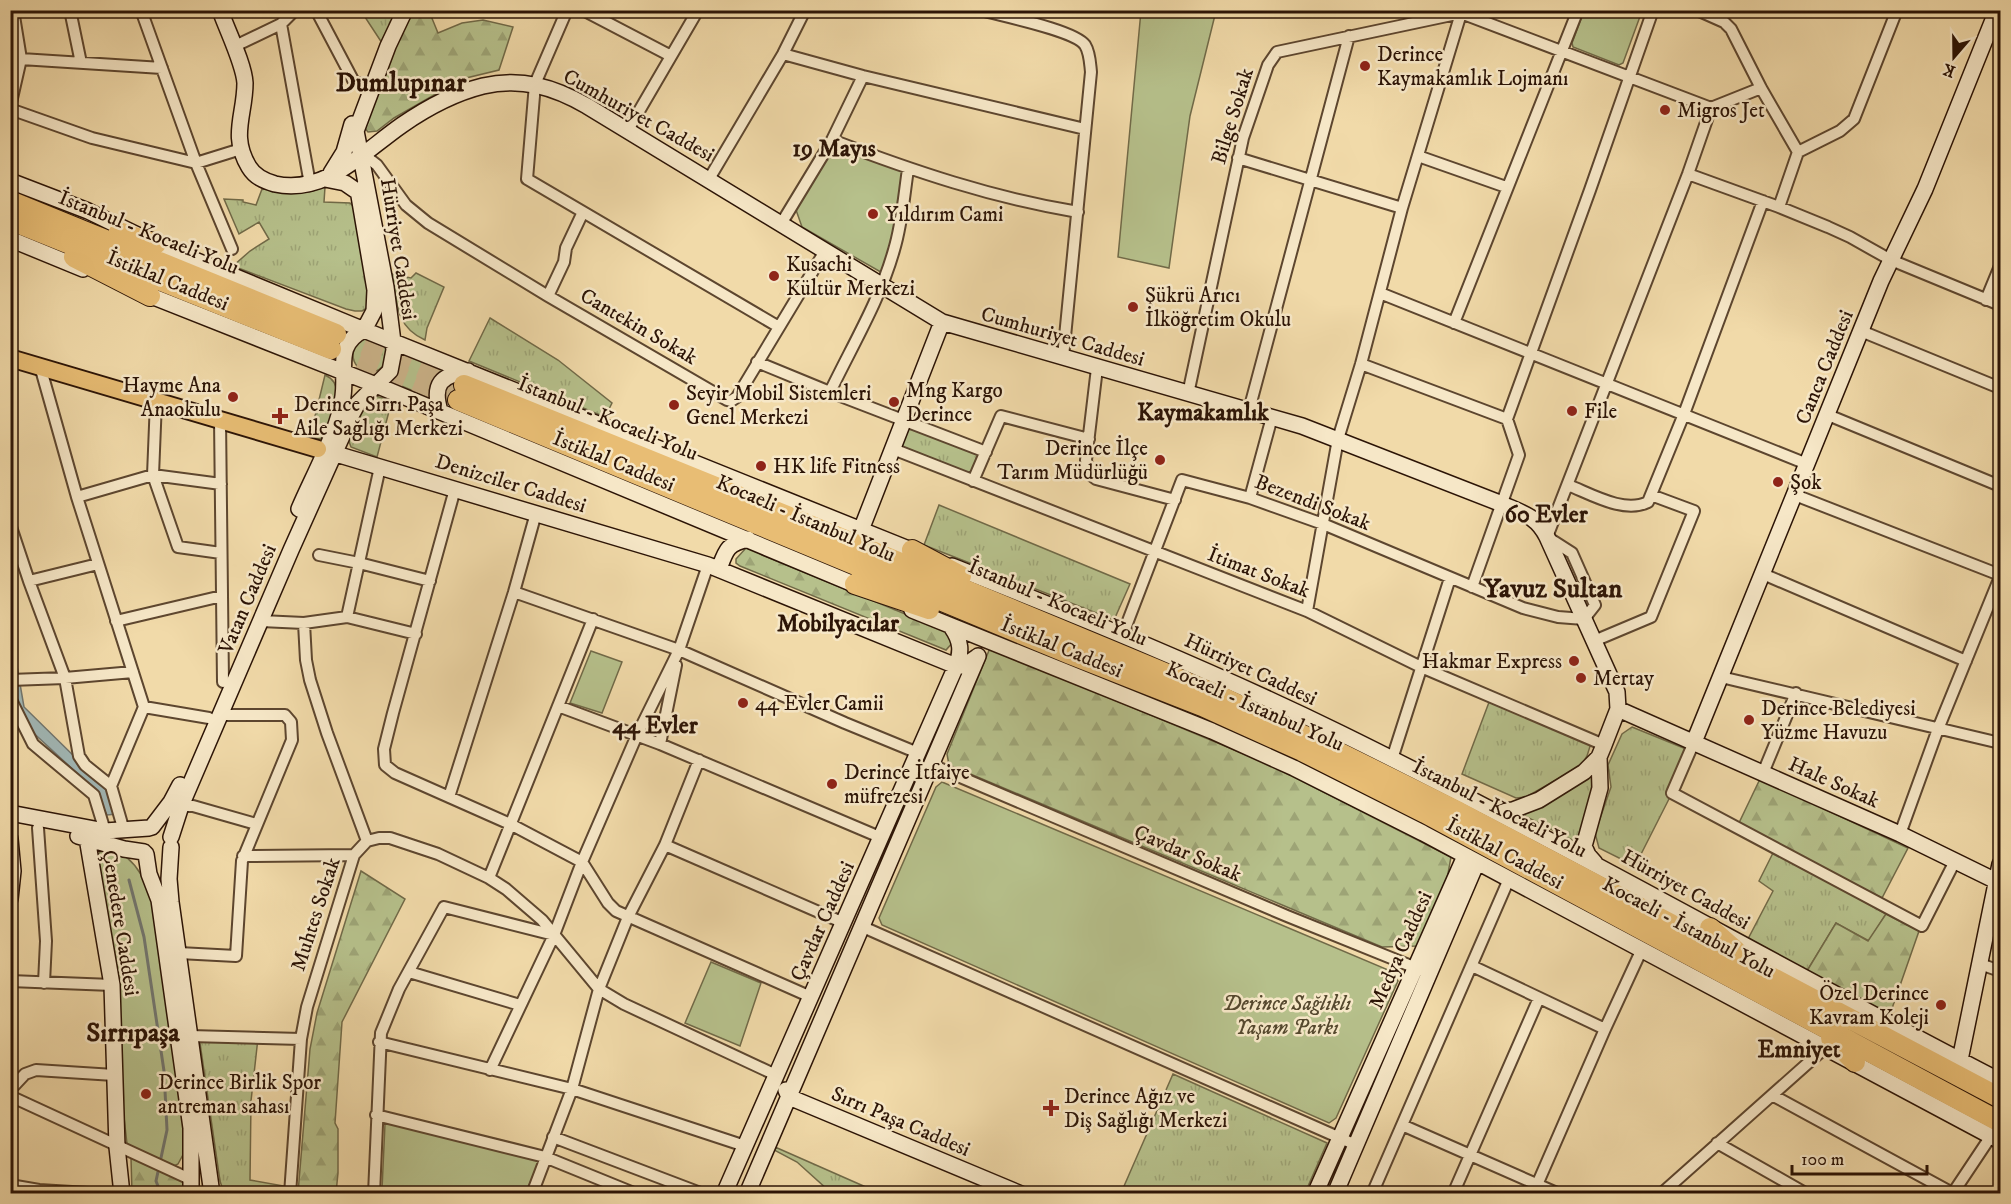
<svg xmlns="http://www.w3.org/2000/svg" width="2011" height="1204" viewBox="0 0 2011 1204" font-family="'IM FELL DW Pica',serif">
  <defs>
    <pattern id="grass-tufts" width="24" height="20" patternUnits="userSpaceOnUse" patternTransform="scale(1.5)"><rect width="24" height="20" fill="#b6c08b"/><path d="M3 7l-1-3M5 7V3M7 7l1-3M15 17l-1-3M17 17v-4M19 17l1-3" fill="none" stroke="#9da476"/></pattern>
    <pattern id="forest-firs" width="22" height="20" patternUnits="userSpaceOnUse" patternTransform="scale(1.5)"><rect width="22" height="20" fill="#b6c08b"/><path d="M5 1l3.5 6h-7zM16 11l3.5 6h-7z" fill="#9da476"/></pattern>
  </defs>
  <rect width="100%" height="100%" fill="#f1daa9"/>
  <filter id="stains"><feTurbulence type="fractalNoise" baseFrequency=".00333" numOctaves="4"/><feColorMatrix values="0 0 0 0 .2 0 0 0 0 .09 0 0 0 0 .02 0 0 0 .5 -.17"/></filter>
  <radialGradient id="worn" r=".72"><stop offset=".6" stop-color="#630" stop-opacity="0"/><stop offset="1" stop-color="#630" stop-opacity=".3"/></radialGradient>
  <!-- grass -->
  <path fill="url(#grass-tufts)" stroke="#716a48" stroke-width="1.5" d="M361 11H399L382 43Z
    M325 187 324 202 350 203 356 209 368 283 367 308 362 311H355L346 309 233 266 250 251 269 239 259 222 239 234 224 199 243 200V202L256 205 262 189 309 192Z
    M416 273 444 287 427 328 425 340C395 327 397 302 392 274L411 278Z
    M490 318 558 360 612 403 605 417 469 361Z
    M353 355a17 17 0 1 1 34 0a17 17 0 1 1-34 0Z
    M411 354 448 367 436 377 435 400 399 385Z
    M325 375C350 386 329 421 321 439L310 437Z
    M375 396 392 400 377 457 351 447 348 439 360 410Z
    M909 426 978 455 971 474 901 446Z
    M939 505 1130 584 1114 620 924 545Z
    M1491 697 1592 740 1587 756 1581 766 1526 797 1516 798 1462 774Z
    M1632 727 1691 751 1672 793 1635 866 1599 848 1595 833 1611 787 1608 765 1622 734Z
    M1599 757 1584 846 1513 810Z
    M1774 851 1886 914 1869 941 1836 923 1807 971 1748 939 1773 891 1759 881Z
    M199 1036 258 1038 251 1101 250 1180 284 1186 283 1193H224L220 1181Z
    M1173 1074 1327 1143 1305 1193H1121Z
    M775 1147 868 1188 866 1193H835L827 1189 797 1162 774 1150Z"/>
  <!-- forest -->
  <path fill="url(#forest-firs)" stroke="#716a48" stroke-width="1.5" d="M405 11H429L438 33 462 23 483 20 513 27 499 70 462 79 394 118 377 131 368 132 363 126Z
    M746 548H752L762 555 944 630 950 634 953 642 946 650 740 566 736 563V559Z
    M990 648 1268 764 1451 857 1445 890 1417 946 1382 947 949 765 947 754Z
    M1760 779 1908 848 1882 898 1738 825Z
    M361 871 405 899 342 1022 335 1123 338 1129V1173L336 1193H298L310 1049 317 1013Z
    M1886 914 1919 931 1889 1017 1807 971 1836 923 1868 941Z
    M131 1158 186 1182V1193H132Z"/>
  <!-- park -->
  <path fill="#b6c08b" stroke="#716a48" stroke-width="1.5" d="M1141 11H1216L1190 116 1169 268 1118 257Z
    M1584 11H1642L1623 63 1619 65 1573 47 1572 43Z
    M832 140 908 169 886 275 802 227 795 207Z
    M591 651 622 662 602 713 570 703Z
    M942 782 1393 972 1398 981 1336 1118 1329 1123 882 925 879 918 936 787Z
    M111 849C140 859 147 886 155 913L187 1136 186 1149 178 1164 174 1166 127 1144 95 858 100 852Z
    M711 962 761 983 740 1046 685 1023Z
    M387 1123 537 1159 538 1163 526 1193 384 1192 382 1189 385 1124Z"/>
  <!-- water -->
  <path fill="#a1b7b5" stroke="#72766f" stroke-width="1.5" d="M10 626 24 707 83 765 109 787 116 814 107 815 94 789 26 726 11 693Z"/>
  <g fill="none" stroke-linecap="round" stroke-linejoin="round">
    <!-- stream -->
    <path stroke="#72766f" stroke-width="3" d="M129 880 144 937 164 1071 167 1130 156 1181 161 1194"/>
    <!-- highway-tunnel -->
    <path stroke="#cab288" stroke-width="20" stroke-dasharray="20 10" stroke-linecap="butt" d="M336 334 461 384
      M331 349 458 400"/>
    <defs>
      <path id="street" d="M70 10 81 63
        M141 10 196 163 232 249
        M316 10 353 80 370 90
        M567 10 535 84 527 179 779 327
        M583 10 671 56
        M981 10C1002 16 1074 30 1085 45 1090 53 1090 63 1091 72L1063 357
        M1697 10 1724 22 1731 29 1761 88 1798 152
        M281 24 310 184
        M233 47 281 24 295 10
        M783 54 863 76 1085 129
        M21 59 162 68
        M10 107 21 59 13 10
        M10 109 92 138 196 163 241 149
        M628 130 698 10
        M832 140C913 171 993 198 1078 212
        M361 156 368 158 377 165 406 205 428 223 548 296 727 400 731 401 737 397 825 251
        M1418 156 1506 187
        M1238 158 1402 208
        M1688 174 1779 207 1828 227 1850 237 1891 260 2000 305
        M709 179 783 54 805 10
        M1779 207 1798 152 1840 131 1854 119 1897 10
        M781 224 832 140 863 76
        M1380 293 1807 464
        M548 296 564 262 566 248 583 212
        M1986 300 2000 266
        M1454 323 1578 10
        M1861 331 2000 388
        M757 362 830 392 986 452
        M1361 364 1507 419 1519 455 1472 587
        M40 366 77 497 144 707 111 786 124 831
        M1097 368 1086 460 1088 473 1096 479 1175 500
        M830 392C852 346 880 300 894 250 902 224 904 196 908 169
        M1188 394 1243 138 1268 65 1277 52 1461 13 1711 108
        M156 401 153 475 178 547 221 553
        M1249 410 1349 36
        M1828 415 2000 486
        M220 419 223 682
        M1507 419 1590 190 1653 10
        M893 449 1307 611 1421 667 1604 745
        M973 481 1001 416 1089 439
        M1568 485C1591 494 1624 514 1648 502L1684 414 1763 201
        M455 489 393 713 384 749 385 765 395 773 510 824 582 862
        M1795 495 2000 575
        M77 497 153 475 221 484
        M1250 498 1272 417
        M10 524 29 581 65 678 79 756 85 765 111 786
        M319 555 359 563 430 581
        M1763 574 1966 661
        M29 581 98 564
        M514 592 679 650 845 723 918 753
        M1307 611 1338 439 1361 364 1402 208 1462 10
        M347 617 380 467
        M116 621 222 596
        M261 621 304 623 347 617 416 634
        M304 623 306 660 310 680 327 733 367 841
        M1123 634 1182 480 1250 498 1323 524 1523 608 1558 617 1584 619 1595 605 1572 553 1547 537 1688 174 1711 108 1761 88
        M1594 641 1651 617 1694 511 1651 495
        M1721 677 2000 743
        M10 680 65 678 133 672
        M10 698 33 744 94 795 105 831
        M558 706 660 744 882 838
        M144 707 209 718
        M1694 742 1672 793 1922 926 1955 861
        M660 744 676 665
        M1392 759 1450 578
        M932 765 1287 916 1421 970
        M1763 773 1796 693
        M449 797 514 592 536 513
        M181 806H193L256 824
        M38 828 46 941 44 983
        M1900 834 1938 729 2000 577
        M665 845 844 923
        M243 856 354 855
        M582 862 608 903 616 911 811 997
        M489 878 593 619
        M863 927 1356 1145
        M179 953 236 956 242 861 292 740 291 722 285 715H221
        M1980 964 2000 971
        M1472 966 1605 1029
        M409 972 520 1005
        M10 981 112 985
        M190 1036 301 1039
        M379 1042 572 1089 745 1146
        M490 1070 554 935 582 862 637 735 679 650 708 565
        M10 1090 25 1074 36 1070 114 1075
        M1772 1095 1954 1194
        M10 1096 192 1180
        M376 1115 545 1157 636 1194
        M1402 1125 1559 1194
        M553 1137 703 1194
        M1717 1143 1807 1194
        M10 1185 39 1190 105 1194
        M1953 1193 1991 1136
        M290 1194 301 1039 307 1007 354 855 367 841 379 838H390L438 854 489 878 506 889 542 920 599 989 624 1004 776 1075
        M374 1194 381 1033 399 989 444 907 554 935
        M532 1194 572 1089 599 989 628 917 665 845 699 760
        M1372 1194 1509 879
        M1453 1194 1539 998
        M1533 1194 1605 1029 1642 949
        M1661 1194 1826 1047"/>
      <path id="secondary" d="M220 10C227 30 244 64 245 83 245 115 230 136 249 167 255 177 264 181 275 184 326 195 363 152 402 125 425 109 455 93 483 86 521 77 554 87 587 106L942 322 1302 426 1502 504C1522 513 1537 516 1547 537L1617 692 1618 709 1604 745 1599 757 1584 772 1539 800 1513 810 1495 811
        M331 173 344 152 352 124
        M325 179 345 183 358 192
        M10 181 88 211 156 244 364 330 921 554
        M358 190 375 290 374 311 364 330
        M10 239 83 269
        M141 292 376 385 390 371 394 350 386 287 356 131 388 46 405 10
        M440 411C432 384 441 375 468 371
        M326 451 708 565 956 666H964L977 657
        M299 509C312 478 340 428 343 396 347 369 334 345 364 330
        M861 530 942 322
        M952 566C1083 618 1213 671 1340 733 1564 843 1779 967 2000 1081
        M719 569C726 550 727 544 748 539
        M912 610 1212 731 1294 768 1423 833 2000 1141
        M1618 709 1900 834 1998 882
        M1694 742 1881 281 1925 189 1997 10
        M10 813 105 831 149 828
        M152 827 171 802 180 785
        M87 828V838L112 985 117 1147 122 1194
        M78 836 124 849 144 852
        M171 837 181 806 291 550 352 414 358 403 376 385 863 588
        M10 839 13 871 10 899
        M171 847 169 879 171 902 212 1194
        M146 854 149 874 159 900 191 1128V1194
        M1595 863 1588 855 1584 846 1600 788 1599 757
        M1960 1060 2000 864
        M786 1090 789 1097 1021 1194
        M724 1194 956 666C962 652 961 641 952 628
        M747 1194 978 656
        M1315 1194 1465 856
        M1335 1194 1477 862"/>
      <path id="primary" d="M10 358 318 449"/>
      <path id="highway" d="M10 201 336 334
        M10 220 331 349
        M119 232 156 244
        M74 257 150 296
        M464 385 807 524 1220 696 1324 745 1459 812 2000 1098
        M458 400 1070 654 1202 706 1302 751 1425 813 2000 1122
        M912 550 961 576
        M855 584 929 609
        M1710 928 1736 951
        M1831 1038 1855 1062"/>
    </defs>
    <!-- street casing -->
    <use href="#street" stroke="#5d462f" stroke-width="14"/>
    <!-- secondary casing -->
    <use href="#secondary" stroke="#2c1406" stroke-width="18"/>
    <!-- primary casing -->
    <use href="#primary" stroke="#2c1406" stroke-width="20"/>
    <!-- highway casing -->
    <use href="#highway" stroke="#2c1406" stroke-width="22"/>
    <!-- street -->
    <use href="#street" stroke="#f6e7c7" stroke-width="10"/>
    <!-- secondary -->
    <use href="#secondary" stroke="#f6e7c7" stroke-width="15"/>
    <!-- primary -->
    <use href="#primary" stroke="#e8bd74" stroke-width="16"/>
    <!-- highway -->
    <use href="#highway" stroke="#e8bd74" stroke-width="20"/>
  </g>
  <!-- markers -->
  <g fill="#8f2418" stroke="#f6e7c7" stroke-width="2">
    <circle cx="1365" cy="66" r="6"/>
    <circle cx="1665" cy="110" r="6"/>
    <circle cx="873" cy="214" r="6"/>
    <circle cx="774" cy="276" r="6"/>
    <circle cx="1133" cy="307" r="6"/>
    <circle cx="233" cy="397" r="6"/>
    <circle cx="894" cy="402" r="6"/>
    <circle cx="674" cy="405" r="6"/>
    <circle cx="1572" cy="411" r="6"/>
    <path d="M277 407h6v6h6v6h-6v6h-6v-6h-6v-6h6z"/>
    <circle cx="1160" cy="460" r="6"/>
    <circle cx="761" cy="466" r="6"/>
    <circle cx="1778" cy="482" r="6"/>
    <circle cx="1574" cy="661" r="6"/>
    <circle cx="1581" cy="678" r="6"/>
    <circle cx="743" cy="703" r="6"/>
    <circle cx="1749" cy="720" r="6"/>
    <circle cx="832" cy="784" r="6"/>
    <circle cx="1941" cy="1005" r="6"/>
    <circle cx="146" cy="1094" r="6"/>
    <path d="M1048 1099h6v6h6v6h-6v6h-6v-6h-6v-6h6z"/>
  </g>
  <g text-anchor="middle" stroke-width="5" stroke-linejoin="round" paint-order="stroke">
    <!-- poi labels -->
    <g font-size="21" fill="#2c1406" stroke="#f6e7c7" text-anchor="start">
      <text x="1377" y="61">Derince<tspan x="1377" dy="24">Kaymakamlık Lojmanı</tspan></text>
      <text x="1677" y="117">Migros Jet</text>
      <text x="885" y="221">Yıldırım Cami</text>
      <text x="786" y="271">Kusachi<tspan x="786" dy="24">Kültür Merkezi</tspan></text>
      <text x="1145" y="302">Şükrü Arıcı<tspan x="1145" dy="24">İlköğretim Okulu</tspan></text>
      <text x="221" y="392" text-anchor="end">Hayme Ana<tspan x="221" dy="24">Anaokulu</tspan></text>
      <text x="906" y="397">Mng Kargo<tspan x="906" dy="24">Derince</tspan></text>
      <text x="686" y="400">Seyir Mobil Sistemleri<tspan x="686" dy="24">Genel Merkezi</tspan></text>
      <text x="294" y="411">Derince Sırrı Paşa<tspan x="294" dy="24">Aile Sağlığı Merkezi</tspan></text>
      <text x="1584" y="418">File</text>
      <text x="1148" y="455" text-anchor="end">Derince İlçe<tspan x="1148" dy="24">Tarım Müdürlüğü</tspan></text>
      <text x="773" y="473">HK life Fitness</text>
      <text x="1790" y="489">Şok</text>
      <text x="1562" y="668" text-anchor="end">Hakmar Express</text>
      <text x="1593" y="685">Mertay</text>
      <text x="755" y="710">44 Evler Camii</text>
      <text x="1761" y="715">Derince Belediyesi<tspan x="1761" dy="24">Yüzme Havuzu</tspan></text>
      <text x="844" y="779">Derince İtfaiye<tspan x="844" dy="24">müfrezesi</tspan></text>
      <text x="1929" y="1000" text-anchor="end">Özel Derince<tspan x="1929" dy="24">Kavram Koleji</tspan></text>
      <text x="158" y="1089">Derince Birlik Spor<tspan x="158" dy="24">antreman sahası</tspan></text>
      <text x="1064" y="1103">Derince Ağız ve<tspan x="1064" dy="24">Diş Sağlığı Merkezi</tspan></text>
    </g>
    <!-- street labels -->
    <g font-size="21" fill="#2c1406" stroke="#f6e7c7">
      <text transform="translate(639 115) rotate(29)" y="7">Cumhuriyet Caddesi</text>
      <text transform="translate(1232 116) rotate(-73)" y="7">Bilge Sokak</text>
      <text transform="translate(149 232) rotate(22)" y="7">İstanbul - Kocaeli Yolu</text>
      <text transform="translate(399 249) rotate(81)" y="7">Hürriyet Caddesi</text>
      <text transform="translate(168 280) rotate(22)" y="7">İstiklal Caddesi</text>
      <text transform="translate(639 326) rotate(30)" y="7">Cantekin Sokak</text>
      <text transform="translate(1063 336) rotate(16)" y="7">Cumhuriyet Caddesi</text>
      <text transform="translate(1824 367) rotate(-68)" y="7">Canca Caddesi</text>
      <text transform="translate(608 418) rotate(22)" y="7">İstanbul - Kocaeli Yolu</text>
      <text transform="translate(614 461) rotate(22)" y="7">İstiklal Caddesi</text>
      <text transform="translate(511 483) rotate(17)" y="7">Denizciler Caddesi</text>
      <text transform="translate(1313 502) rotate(21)" y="7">Bezendi Sokak</text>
      <text transform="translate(806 518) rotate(23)" y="7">Kocaeli - İstanbul Yolu</text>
      <text transform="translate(1259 572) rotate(21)" y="7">İtimat Sokak</text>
      <text transform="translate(247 599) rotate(-67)" y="7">Vatan Caddesi</text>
      <text transform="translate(1058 602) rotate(23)" y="7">İstanbul - Kocaeli Yolu</text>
      <text transform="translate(1062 647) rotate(22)" y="7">İstiklal Caddesi</text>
      <text transform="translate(1251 669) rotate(25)" y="7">Hürriyet Caddesi</text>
      <text transform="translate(1255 706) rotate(24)" y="7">Kocaeli - İstanbul Yolu</text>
      <text transform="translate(1834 782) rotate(24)" y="7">Hale Sokak</text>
      <text transform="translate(1500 808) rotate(27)" y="7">İstanbul - Kocaeli Yolu</text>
      <text transform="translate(1188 853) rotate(23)" y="7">Çavdar Sokak</text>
      <text transform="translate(1505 853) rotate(28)" y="7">İstiklal Caddesi</text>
      <text transform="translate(1686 889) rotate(29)" y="7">Hürriyet Caddesi</text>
      <text transform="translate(315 914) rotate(-72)" y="7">Muhtes Sokak</text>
      <text transform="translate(822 921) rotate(-66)" y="7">Çavdar Caddesi</text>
      <text transform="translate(121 923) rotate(81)" y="7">Çenedere Caddesi</text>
      <text transform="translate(1689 927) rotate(28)" y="7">Kocaeli - İstanbul Yolu</text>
      <text transform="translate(1400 950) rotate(-66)" y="7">Medya Caddesi</text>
      <text transform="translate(901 1121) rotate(23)" y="7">Sırrı Paşa Caddesi</text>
    </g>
    <!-- park labels -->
    <g font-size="21" font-style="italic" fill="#55482e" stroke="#f6e7c7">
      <text x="1287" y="1010">Derince Sağlıklı<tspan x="1287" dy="24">Yaşam Parkı</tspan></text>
    </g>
    <!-- quarter labels -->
    <g font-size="24" font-weight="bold" fill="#2c1406" stroke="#f6e7c7">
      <text x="834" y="156">19 Mayıs</text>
      <text x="1203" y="420">Kaymakamlık</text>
      <text x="1546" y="522">60 Evler</text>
      <text x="838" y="631">Mobilyacılar</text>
      <text x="655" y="733">44 Evler</text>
      <text x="1799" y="1057">Emniyet</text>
    </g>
    <!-- district labels -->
    <g font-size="27" font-weight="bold" fill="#2c1406" stroke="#f6e7c7">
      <text x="401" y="91">Dumlupınar</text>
      <text x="1553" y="597">Yavuz Sultan</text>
      <text x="133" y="1041">Sırrıpaşa</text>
    </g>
  </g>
  <!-- margin -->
  <rect width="2011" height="1204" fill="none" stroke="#f1daa9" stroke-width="36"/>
  <rect x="12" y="12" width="1987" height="1180" fill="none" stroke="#2c1406" stroke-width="3"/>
  <rect x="18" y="18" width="1975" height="1168" fill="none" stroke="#2c1406" stroke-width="1.5"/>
  <!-- north arrow -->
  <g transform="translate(1954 57) rotate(200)" stroke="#f6e7c7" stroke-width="4.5" paint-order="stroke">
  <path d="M0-4.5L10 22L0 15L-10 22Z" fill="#2c1406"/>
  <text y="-9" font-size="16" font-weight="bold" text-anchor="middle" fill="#2c1406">K</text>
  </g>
  <!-- scale -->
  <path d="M1792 1165v9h135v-9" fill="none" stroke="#2c1406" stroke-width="3"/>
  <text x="1801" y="1165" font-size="18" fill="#2c1406" stroke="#f6e7c7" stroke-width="4.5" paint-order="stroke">100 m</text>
  <rect width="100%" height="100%" filter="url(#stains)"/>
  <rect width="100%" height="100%" fill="url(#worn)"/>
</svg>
